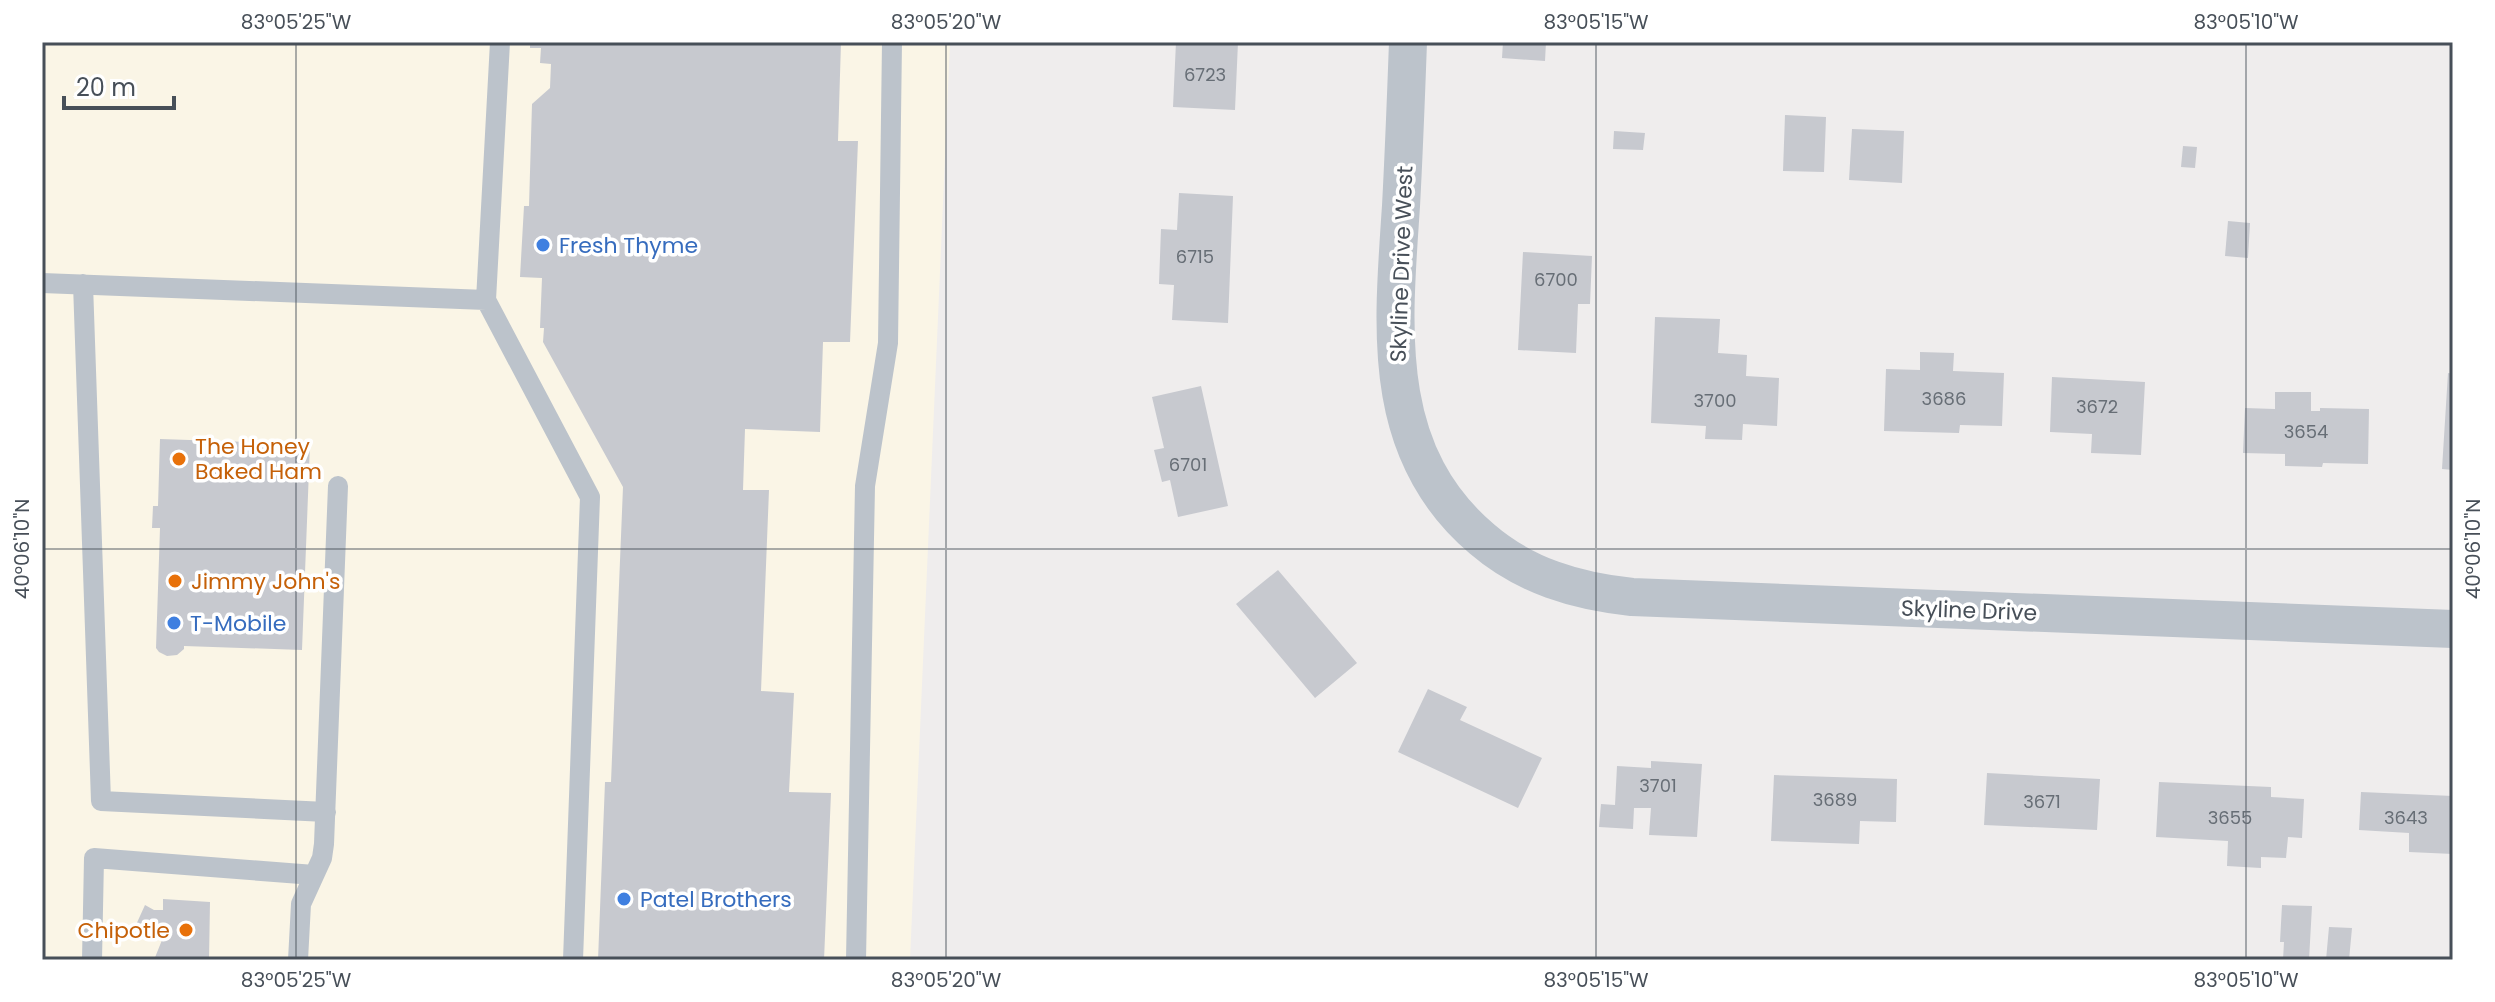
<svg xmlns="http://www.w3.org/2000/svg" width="2495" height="1002" viewBox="0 0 2495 1002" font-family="Poppins,sans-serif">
  <rect width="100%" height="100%" fill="#efeded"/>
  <!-- commercial -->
  <path fill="#faf5e6" d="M42 42H950L910 960H42Z"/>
  <!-- building -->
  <path fill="#c7c9cf" d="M530 42H841L838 141H858L850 342H823L820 432 745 429 743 490H769L761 691 794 693 789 792 831 793 824 960H598L605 782H611L623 487 543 342 544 328H540L542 278 520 277 524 206H529L532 104 550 88 551 64 540 63 541 48H530Z
    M1176 42H1238L1235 110 1173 107Z
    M1503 42H1546L1545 61 1502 58Z
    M1785 115 1826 117 1824 172 1783 171Z
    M1852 129 1904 131 1902 183 1849 180Z
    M1614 131 1645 133 1643 150 1613 149Z
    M2183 146 2197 147 2195 168 2181 167Z
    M1179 193 1233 196 1228 323 1172 320 1174 285 1159 284 1161 229 1177 230Z
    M2228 221 2250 223 2248 258 2225 256Z
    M1523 252 1592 256 1590 304H1578L1576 353 1518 350Z
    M1655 317 1720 319 1718 353 1747 355 1746 376 1779 378 1777 426 1743 424 1742 440 1705 439 1706 426 1651 423Z
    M1920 352 1954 353 1953 371 2004 373 2002 426 1960 425 1959 433 1884 431 1886 369 1920 370Z
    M2448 373 2453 374V470L2442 469Z
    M2052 377 2145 382 2141 455 2091 453 2092 434 2050 432Z
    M1201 386 1228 506 1178 517 1170 480 1162 482 1154 450 1164 448 1152 397Z
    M2275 392H2311V411H2320V408L2369 409 2368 464 2323 463 2322 467 2285 466V454L2243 453 2245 408 2275 409Z
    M160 439 310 444 302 650 184 646V649L177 655 167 656 159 652 156 648 160 528H152L153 506H158Z
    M1278 570 1357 663 1315 698 1236 604Z
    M1428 689 1467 707 1460 720 1542 758 1518 808 1398 752Z
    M1651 761 1702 764 1697 837 1649 835 1651 808H1634L1633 829 1599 827 1601 804 1615 805 1617 766 1651 768Z
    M1987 773 2100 779 2097 830 1984 825Z
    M1774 775 1897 779 1896 822 1860 821 1859 844 1771 841Z
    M2159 782 2271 787V797L2304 799 2302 838 2288 837 2286 858 2261 857V868L2227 866 2228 841 2156 837Z
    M2361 792 2453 796V854L2409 852V833L2359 830Z
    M163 899 210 902 209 960H154L162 940 163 927H150L147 932 135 927 145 905 154 910H163Z
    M2282 905 2312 906 2309 960H2283L2284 942H2280Z
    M2329 927 2352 928 2349 960H2326Z"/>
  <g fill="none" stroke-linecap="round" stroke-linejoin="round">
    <!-- lane -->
    <path stroke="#bcc3cb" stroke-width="20" d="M500 42 486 300 590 497 573 960
      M42 283 486 300
      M83 284 101 801 326 812
      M92 960 94 858 314 875
      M298 960 301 904 322 858 324 844 338 486
      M856 960 865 486 888 343 892 42"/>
    <!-- street -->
    <path stroke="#bcc3cb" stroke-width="38" d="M1408 42C1406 97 1404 151 1401 206 1393 327 1379 452 1482 539 1525 576 1576 591 1632 597L2453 629"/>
  </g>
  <!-- ticks -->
  <path fill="none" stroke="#474f58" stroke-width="2" stroke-opacity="0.45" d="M296 42V960M946 42V960M1596 42V960M2246 42V960M42 549H2453"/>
  <!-- markers -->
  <g fill="#3f7fe0" stroke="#fff" stroke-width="3">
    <circle cx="543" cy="245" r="8"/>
    <circle cx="174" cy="623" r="8"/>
    <circle cx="624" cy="899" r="8"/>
  </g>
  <g fill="#e8710a" stroke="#fff" stroke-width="3">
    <circle cx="179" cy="459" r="8"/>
    <circle cx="175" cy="581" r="8"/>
    <circle cx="186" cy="930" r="8"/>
  </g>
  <g text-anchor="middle" stroke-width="7" stroke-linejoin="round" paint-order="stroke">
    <!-- number labels -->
    <g font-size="18" fill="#676e76">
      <text x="1205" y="81">6723</text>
      <text x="1195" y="263">6715</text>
      <text x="1556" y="286">6700</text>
      <text x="1944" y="405">3686</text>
      <text x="1715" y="407">3700</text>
      <text x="2097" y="413">3672</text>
      <text x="2306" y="438">3654</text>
      <text x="1188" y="471">6701</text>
      <text x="1658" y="792">3701</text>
      <text x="1835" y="806">3689</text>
      <text x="2042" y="808">3671</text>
      <text x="2230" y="824">3655</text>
      <text x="2406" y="824">3643</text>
    </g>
    <!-- shop labels -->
    <g font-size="22" fill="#366cbe" stroke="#fff" text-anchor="start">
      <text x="559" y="253">Fresh Thyme</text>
      <text x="190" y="631">T-Mobile</text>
      <text x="640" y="907">Patel Brothers</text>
    </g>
    <!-- street labels -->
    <g font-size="22" fill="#474f58" stroke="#fff">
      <text transform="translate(1401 264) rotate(-88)" y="8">Skyline Drive West</text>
      <text transform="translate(1969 610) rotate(2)" y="8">Skyline Drive</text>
    </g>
    <!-- food labels -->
    <g font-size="22" fill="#c56008" stroke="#fff" text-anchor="start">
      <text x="195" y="454">The Honey<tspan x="195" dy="25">Baked Ham</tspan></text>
      <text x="191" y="589">Jimmy John's</text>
      <text x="170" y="938" text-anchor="end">Chipotle</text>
    </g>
  </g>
  <!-- border -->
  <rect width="2495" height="1002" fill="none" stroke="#ffffff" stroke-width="88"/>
  <!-- scale -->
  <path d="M64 96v12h110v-12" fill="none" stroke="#474f58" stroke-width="4"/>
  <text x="76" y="96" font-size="24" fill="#474f58" stroke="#ffffff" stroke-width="6" paint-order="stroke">20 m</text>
  <rect x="44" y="44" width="2407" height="914" fill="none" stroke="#474f58" stroke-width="3"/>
  <g font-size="20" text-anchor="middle" fill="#474f58">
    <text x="296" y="29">83°05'25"W</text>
    <text x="946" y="29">83°05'20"W</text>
    <text x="1596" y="29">83°05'15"W</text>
    <text x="2246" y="29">83°05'10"W</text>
    <text transform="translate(22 549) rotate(-90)" y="7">40°06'10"N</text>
    <text transform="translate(2473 549) rotate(-90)" y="7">40°06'10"N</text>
    <text x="296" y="987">83°05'25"W</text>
    <text x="946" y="987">83°05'20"W</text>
    <text x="1596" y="987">83°05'15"W</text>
    <text x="2246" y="987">83°05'10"W</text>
  </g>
</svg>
